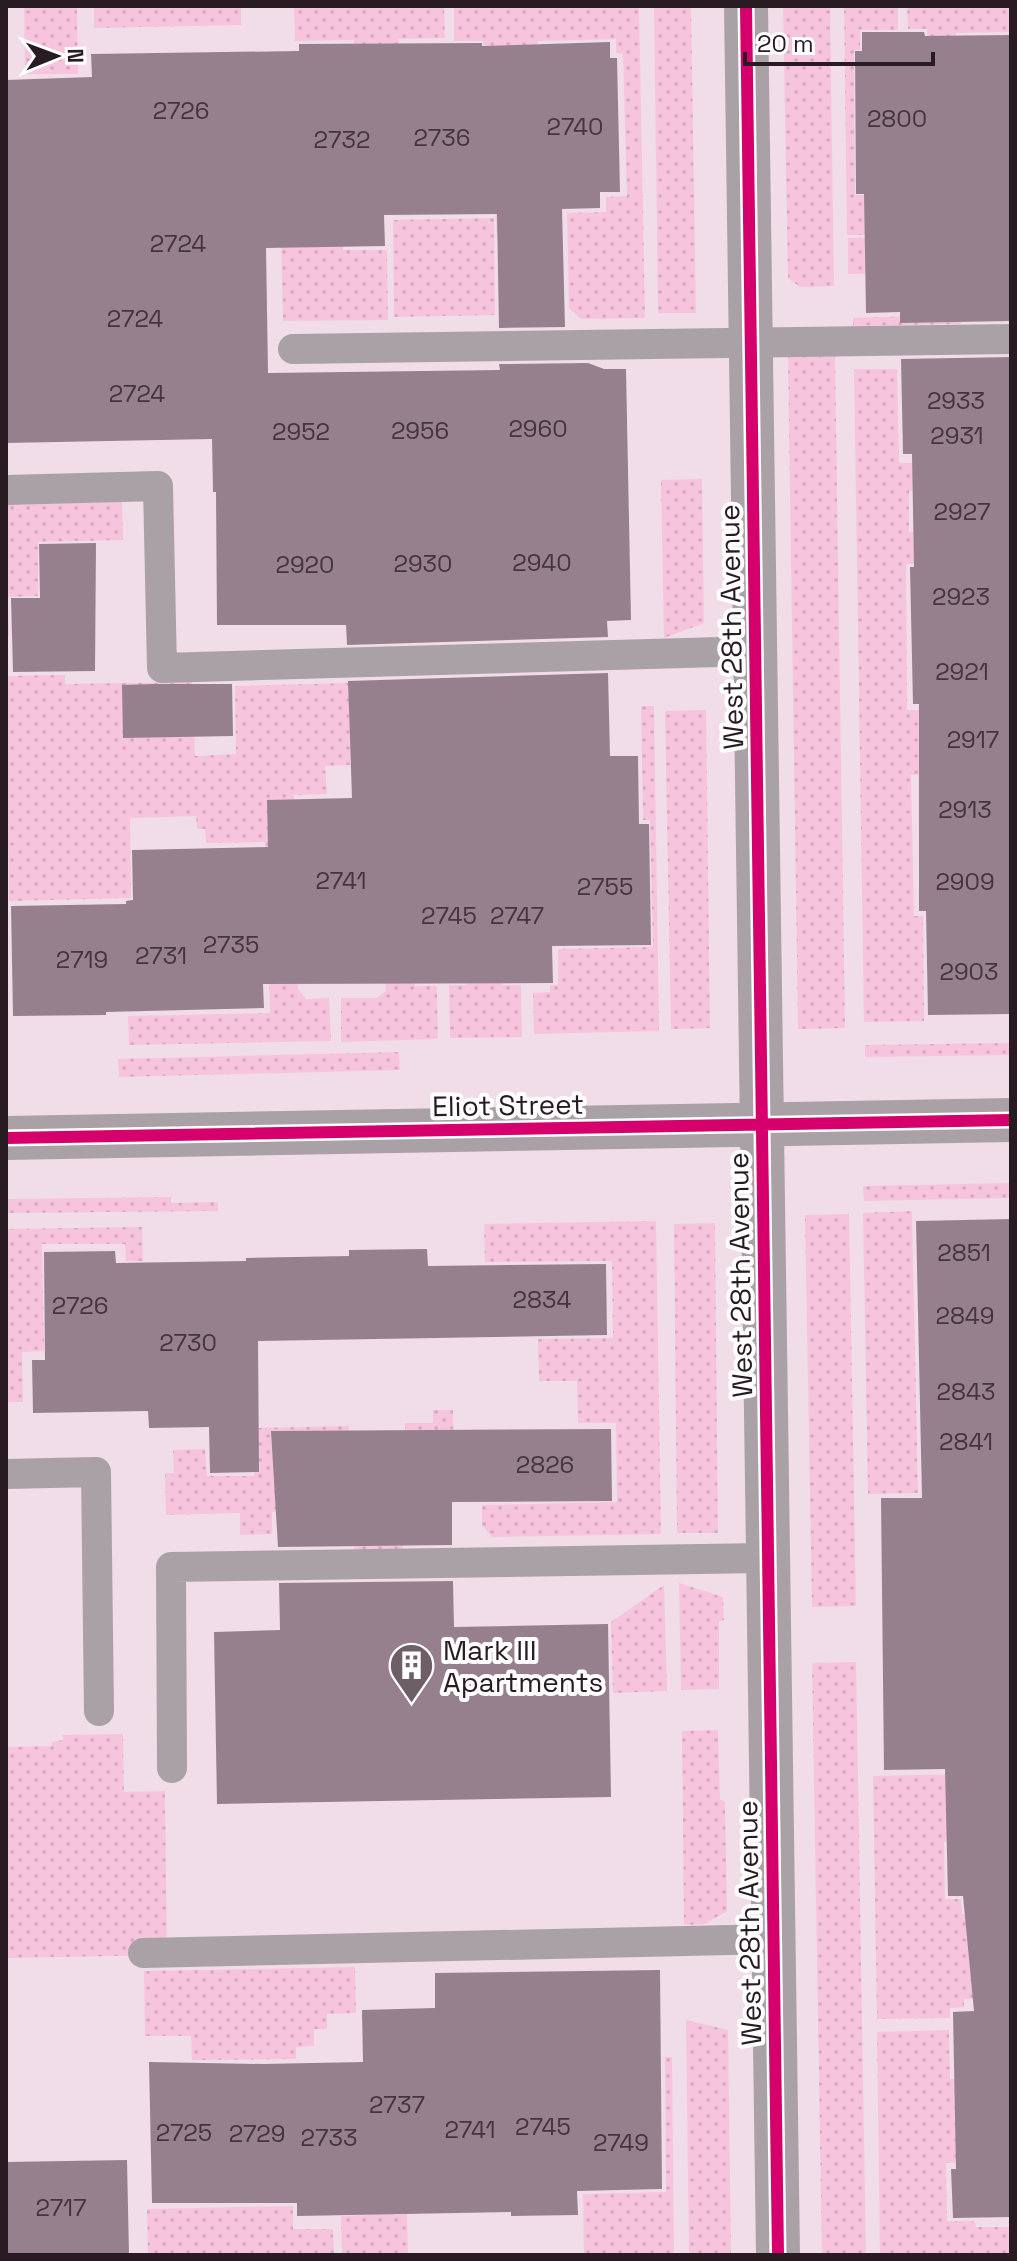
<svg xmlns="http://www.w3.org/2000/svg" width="1017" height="2261" viewBox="0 0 1017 2261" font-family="'Space Grotesk',sans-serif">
  <defs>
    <pattern id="grass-dots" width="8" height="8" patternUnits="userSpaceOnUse" patternTransform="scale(2)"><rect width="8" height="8" fill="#f7c4de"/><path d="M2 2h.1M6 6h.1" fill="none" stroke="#d4a8be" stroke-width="1.8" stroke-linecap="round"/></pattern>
  </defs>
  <rect width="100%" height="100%" fill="#f1dde7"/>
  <!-- grass -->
  <path fill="url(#grass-dots)" d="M24 6H77L78 74H25Z
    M94 6H241V25L94 28Z
    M294 6H444L445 38 399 39V57L354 58V40L295 41Z
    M454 6H639L645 318 581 319 569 308 567 213 606 212V197L627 196 623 54 616 53V39L538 41 529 197 497 236 483 41H454Z
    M654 6H691L696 313H658Z
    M783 6H830L834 286 800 287 788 278Z
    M844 6H898V30H860V50H854L855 195H867L866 235H847Z
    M907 6H1011V32L956 33V45H928L927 29H908Z
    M494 218 495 315 394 317 393 220Z
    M343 225V250H387L388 320 283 321 281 226Z
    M976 235 975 309 960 324 853 326V318L944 315 928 272 848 274V238Z
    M835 356 845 1028 798 1029 788 357Z
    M854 369H897L899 463H921V490L909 491V532H924V563L906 564 907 710H927L928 774 911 775 914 916H923L924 1021 864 1022Z
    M702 479 704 623 664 638 661 480Z
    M122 501 123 540 38 542V596L8 597 9 636H6V503Z
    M65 675V684L192 682 195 756 236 754 235 686 349 683 350 765 325 766 327 794 294 795 298 989 306 999 329 998 331 1041 129 1045 128 1016 270 1013 265 842 206 843 205 829H197L196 816 130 818 131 898 9 901 6 676Z
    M641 706H654L659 1031 534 1034 533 993 550 992V985H558V949L653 947 650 820H643Z
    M706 710 710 1028 671 1029 665 711Z
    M411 755 415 986H437L438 1039 341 1042V998H376L386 991 385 967Z
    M502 954 503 985H521L522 1037 450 1038 449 985H467V955Z
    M1011 1043V1055L865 1057V1045Z
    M399 1052 400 1070 119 1077 118 1059Z
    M1011 1183V1198L864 1201 863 1186Z
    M171 1197V1203L218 1202V1211L6 1213V1199Z
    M912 1211 918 1493 868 1494 863 1213Z
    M849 1214 856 1606 812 1607 805 1215Z
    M656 1221 661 1534 492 1537 482 1525V1505L617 1502 616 1423H578L577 1381H539L538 1339 613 1338 612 1261 485 1262 484 1224Z
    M715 1223 718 1533H677L674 1224Z
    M142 1227 143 1261H126L125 1244H42L44 1351 22 1352 23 1402H6V1229Z
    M433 1410H453L454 1471 401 1473 403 1549 354 1550 353 1483 309 1511 272 1512V1534L240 1535V1513L166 1515 165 1473H174L173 1450 205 1449 207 1476H254L253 1428 349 1426 351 1467 407 1465 405 1423H433Z
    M679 1583 723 1597 724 1620 719 1621V1689L681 1690Z
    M664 1585 667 1691 613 1693 611 1622Z
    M856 1662 866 2255H822L812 1663Z
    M718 1730 720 1800 725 1801 727 1911 705 1924 684 1925 682 1731Z
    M123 1734 124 1792 165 1791 167 1955 6 1958V1747L52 1746V1742L63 1740V1735Z
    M1011 1773 959 1841 944 1842 945 1899H961L962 1914 1011 1913V1998L964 1999V2007L950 2008V2018L877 2019 873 1776Z
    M355 1967 356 2013 327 2014V2029H314V2046L296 2047V2059L192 2060 191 2036H145L144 1971Z
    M686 2020 728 2030 731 2255H689Z
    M949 2030 950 2079H962L967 2162 946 2163 947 2221H975L976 2227H1011V2255H880L877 2032Z
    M665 2057H672L674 2255H584L583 2194 666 2192Z
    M394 2205V2215L407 2214 408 2255H342L341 2216 368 2215Z
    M293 2206V2229H333L334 2255H148L147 2209Z"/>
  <!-- building -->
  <path fill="#97808d" d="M862 32H924L925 36 1011 35V321L900 323V312L866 313 864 194H856L855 51H862Z
    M610 42V58H617L620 192H600V208L562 209 565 327 499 328 497 214 384 215 385 246 266 248 268 373 500 370 499 364 588 363 604 369H626L631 620 607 621 608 637 347 645 346 625H217L216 492H213L212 439 6 443V80L92 77 91 54 299 51V44L482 43V46Z
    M1011 357V1014L928 1015 926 911H919V704H913L910 567H914L912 454H903L901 359Z
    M96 543 95 671 13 672 11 598H40L39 544Z
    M608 673 610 756H638L639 824H649L651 945 552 946 553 983 263 984 264 1008 106 1012V1015L13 1016 11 906 126 904V901L133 900 132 850 268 847 267 800 352 798 348 681Z
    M155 684H232L233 736 123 738 122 685Z
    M1011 1219V2217L953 2218 951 2169H956L953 2012 974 2011 963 1896H948L945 1769 884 1770 881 1498H922L916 1221Z
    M427 1249 428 1266 606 1264 607 1335 258 1341 259 1472 210 1473 209 1427 149 1428 148 1411 33 1413 32 1360H45L44 1252 115 1251 116 1263 246 1261V1258L349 1256V1250Z
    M611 1429 612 1501 452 1502V1545L278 1547 271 1431Z
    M453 1581 454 1627 608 1624 611 1797 217 1804 214 1632 280 1630 279 1583Z
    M660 1970 662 2189 577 2191 578 2215 511 2216V2212L297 2216V2203H152L149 2062 263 2064 363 2062 362 2010 435 2008V1973Z
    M127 2160 129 2255H6V2162Z"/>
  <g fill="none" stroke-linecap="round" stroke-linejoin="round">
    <!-- service -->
    <path stroke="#aaa1a6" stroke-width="30" d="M293 349 1011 339
      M6 490 158 486 162 668 755 651
      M6 1474 96 1472 99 1711
      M172 1768 171 1567 768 1558
      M143 1953 773 1939"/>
    <!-- minor -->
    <path stroke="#aaa1a6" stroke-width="44" d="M746 6 778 2255
      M6 1138 1011 1120"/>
    <defs>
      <path id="cycleway" d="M746 6 778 2255
        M6 1138 1011 1120"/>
    </defs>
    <!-- cycleway casing -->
    <use href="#cycleway" stroke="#fff" stroke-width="17"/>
    <!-- cycleway -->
    <use href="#cycleway" stroke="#d6006c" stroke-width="12"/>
  </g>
  <!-- icons -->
  <defs>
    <symbol id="building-pin" viewBox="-11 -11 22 30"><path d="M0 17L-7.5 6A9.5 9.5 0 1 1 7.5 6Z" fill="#6e5f67" stroke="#fff"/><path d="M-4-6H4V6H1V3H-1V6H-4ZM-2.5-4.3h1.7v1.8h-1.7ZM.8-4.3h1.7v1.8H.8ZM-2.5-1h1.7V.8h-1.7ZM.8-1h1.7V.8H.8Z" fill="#fff"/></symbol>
  </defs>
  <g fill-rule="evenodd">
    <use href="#building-pin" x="386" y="1640" width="51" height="69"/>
  </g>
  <g text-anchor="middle" stroke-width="8" stroke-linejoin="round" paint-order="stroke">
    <!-- number labels -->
    <g font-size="24" fill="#44343d">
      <text x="181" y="119">2726</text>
      <text x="897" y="127">2800</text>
      <text x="575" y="135">2740</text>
      <text x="442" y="146">2736</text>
      <text x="342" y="148">2732</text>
      <text x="178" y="252">2724</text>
      <text x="135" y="327">2724</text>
      <text x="137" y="402">2724</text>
      <text x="956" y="409">2933</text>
      <text x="538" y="437">2960</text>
      <text x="420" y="439">2956</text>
      <text x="301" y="440">2952</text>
      <text x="957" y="444">2931</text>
      <text x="962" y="520">2927</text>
      <text x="542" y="571">2940</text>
      <text x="423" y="572">2930</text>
      <text x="305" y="573">2920</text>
      <text x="961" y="605">2923</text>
      <text x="962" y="680">2921</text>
      <text x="973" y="748">2917</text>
      <text x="965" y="818">2913</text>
      <text x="341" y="889">2741</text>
      <text x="965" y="890">2909</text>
      <text x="605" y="895">2755</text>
      <text x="449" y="924">2745</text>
      <text x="517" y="924">2747</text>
      <text x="231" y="953">2735</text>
      <text x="161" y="964">2731</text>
      <text x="82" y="968">2719</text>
      <text x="969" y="980">2903</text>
      <text x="964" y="1261">2851</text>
      <text x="542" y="1308">2834</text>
      <text x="80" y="1314">2726</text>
      <text x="965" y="1324">2849</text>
      <text x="188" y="1351">2730</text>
      <text x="966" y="1400">2843</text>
      <text x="966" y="1450">2841</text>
      <text x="545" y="1473">2826</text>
      <text x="397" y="2113">2737</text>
      <text x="543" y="2135">2745</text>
      <text x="470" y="2138">2741</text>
      <text x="184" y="2141">2725</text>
      <text x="257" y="2142">2729</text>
      <text x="329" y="2146">2733</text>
      <text x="621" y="2151">2749</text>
      <text x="61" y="2216">2717</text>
    </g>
    <!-- street labels -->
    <g font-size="28" fill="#281b22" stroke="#fff">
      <text transform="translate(731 627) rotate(-91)" y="10">West 28th Avenue</text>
      <text transform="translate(508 1105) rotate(-1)" y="10">Eliot Street</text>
      <text transform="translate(740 1275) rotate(-91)" y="10">West 28th Avenue</text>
      <text transform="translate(749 1923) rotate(-91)" y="10">West 28th Avenue</text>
    </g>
    <!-- poi labels -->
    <g font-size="28" fill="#281b22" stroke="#fff" text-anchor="start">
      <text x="443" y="1660">Mark III<tspan x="443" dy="32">Apartments</tspan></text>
    </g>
  </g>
  <!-- border -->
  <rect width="1017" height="2261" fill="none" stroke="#281b22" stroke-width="16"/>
  <!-- north arrow -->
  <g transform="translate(56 56) rotate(89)" stroke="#ffffff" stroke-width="6" paint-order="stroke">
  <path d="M0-6L14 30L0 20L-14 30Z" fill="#281b22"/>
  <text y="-12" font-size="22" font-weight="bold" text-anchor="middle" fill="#281b22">N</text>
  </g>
  <!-- scale -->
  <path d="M745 52v12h188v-12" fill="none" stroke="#281b22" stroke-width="4"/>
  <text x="757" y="52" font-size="24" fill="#281b22" stroke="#ffffff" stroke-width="6" paint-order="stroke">20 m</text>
</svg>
